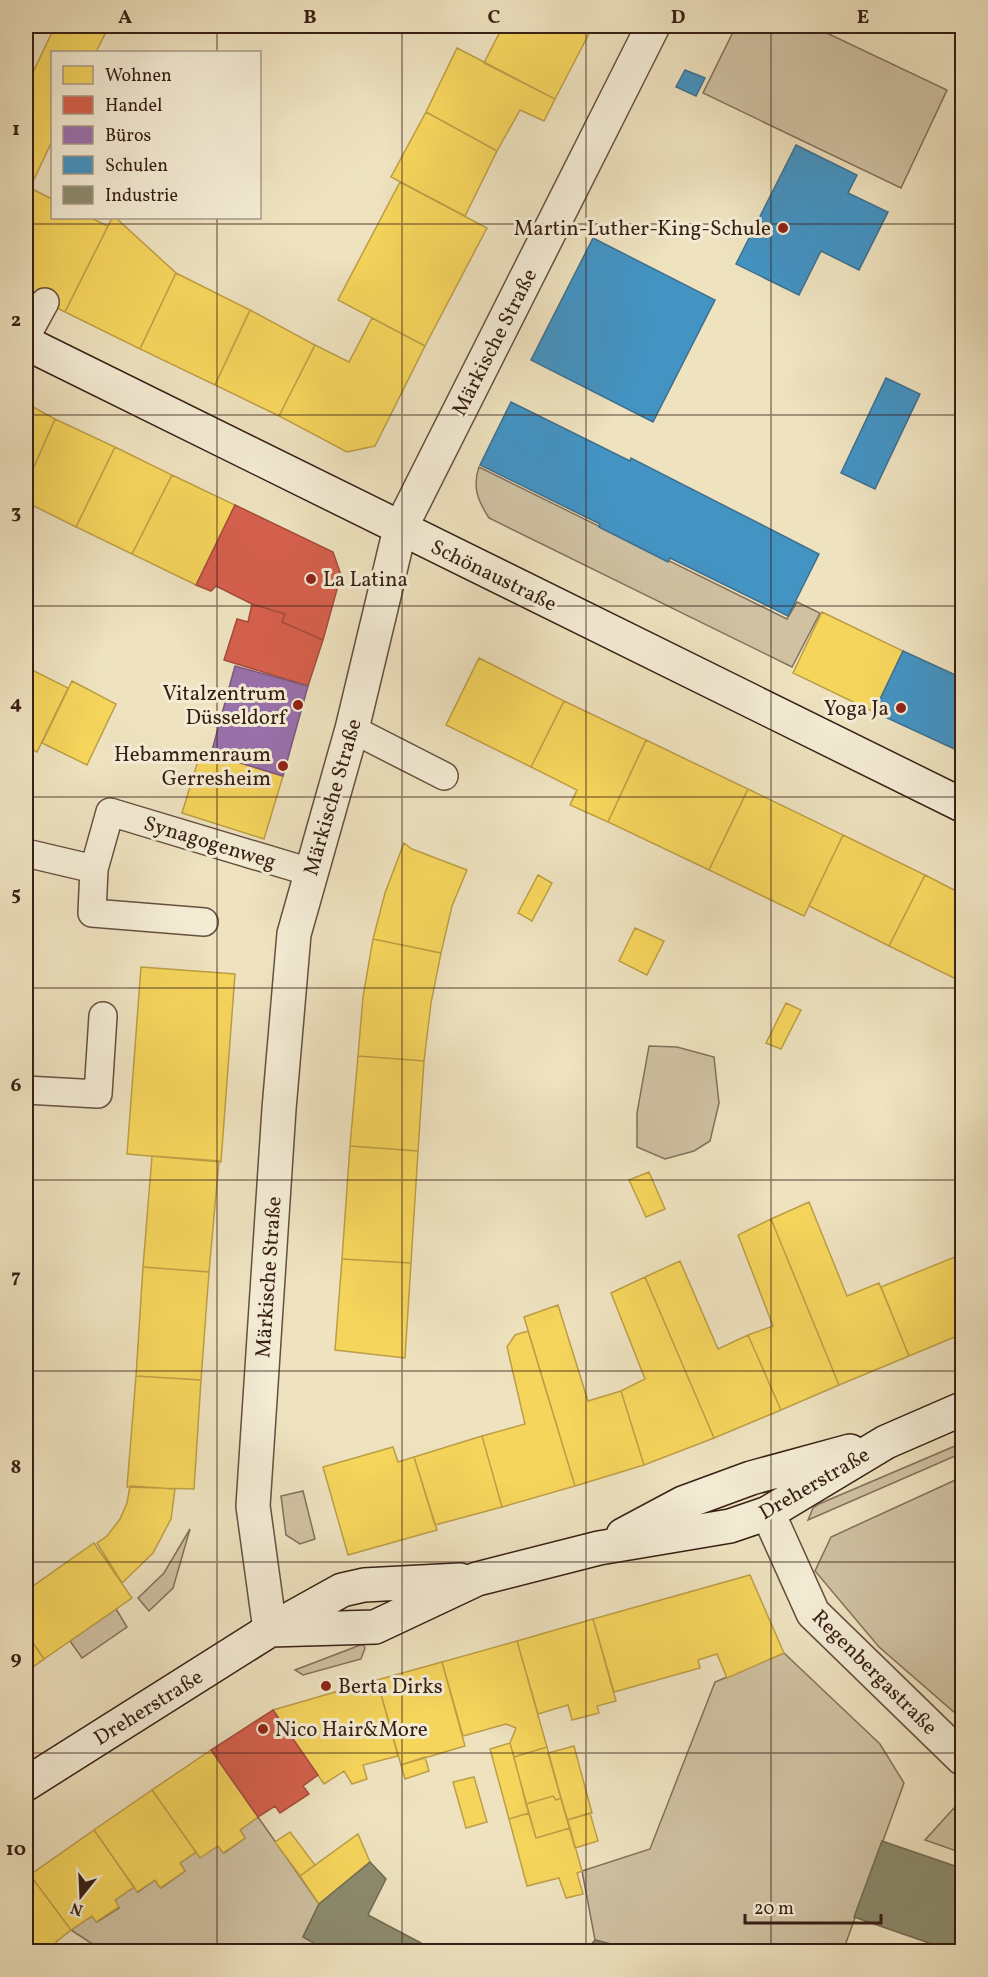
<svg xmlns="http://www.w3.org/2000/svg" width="988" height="1977" viewBox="0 0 988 1977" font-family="Vollkorn,serif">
  <rect width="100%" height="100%" fill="#eee2bf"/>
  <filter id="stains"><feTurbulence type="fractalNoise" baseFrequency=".00333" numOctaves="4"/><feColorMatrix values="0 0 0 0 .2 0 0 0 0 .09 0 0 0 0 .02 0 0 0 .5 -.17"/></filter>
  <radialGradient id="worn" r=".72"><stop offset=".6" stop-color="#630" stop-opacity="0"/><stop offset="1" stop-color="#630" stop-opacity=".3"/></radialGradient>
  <!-- green -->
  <path fill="#cfc1a2" stroke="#83705b" stroke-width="1.5" d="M736 26H812L947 90 901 188 703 93Z
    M479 467 787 619 797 602 820 613 792 667 489 518C478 501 472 487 479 467Z
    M649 1046 677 1047 714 1057 719 1103 710 1141 694 1151 665 1159 637 1147V1113Z
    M962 1443V1453L808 1520 813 1508 819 1504Z
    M962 1477V1719L879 1647 815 1571 831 1537Z
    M303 1491 315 1539 300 1544 286 1535 281 1496Z
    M190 1529 173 1588 149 1611 138 1598 164 1573Z
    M116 1609 127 1627 82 1658 70 1641Z
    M363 1644 365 1648 361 1659 303 1675 295 1670Z
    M784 1653 880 1744 904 1783 843 1951H753L737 1946 735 1951H631L595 1940 582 1871 650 1849 715 1682Z
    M954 1808 962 1815V1853L925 1840Z
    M258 1817 319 1904 303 1937 330 1951H103L71 1930 92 1916 97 1922 119 1908 115 1900 134 1887 138 1892 155 1880 161 1888 185 1871 180 1863 196 1852 218 1846 224 1853 245 1838 240 1830Z"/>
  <!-- homes -->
  <path fill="#f6d55c" stroke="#bd9e46" stroke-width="1.5" d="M55 26H109L96 52H52V141L30 188 26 186V87Z
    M503 26H593L555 99 484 63Z
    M457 48 555 99 544 121 520 110 497 151 426 112Z
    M426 112 497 151 465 216 391 177Z
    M400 182 487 228 425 346 338 300Z
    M26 186 52 199V218H91L108 226 65 312 26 292Z
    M112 218H116L176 273 140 349 65 312Z
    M176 273 250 310 215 385 140 349Z
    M250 310 315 345 279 416 215 385Z
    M372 318 425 346 375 446 347 452 279 416 315 345 349 362Z
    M26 403 55 419 26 485Z
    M55 419 115 447 76 527 26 502V485Z
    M115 447 172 475 132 554 76 527Z
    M172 475 235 505 196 585 132 554Z
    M822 612 903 651 874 712 793 673Z
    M479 658 564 701 531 767 446 725Z
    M26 667 68 688 37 752 26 746Z
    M72 681 116 704 87 765 42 743Z
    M564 701 646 740 608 822 570 805 577 790 531 767Z
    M646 740 748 789 709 870 608 822Z
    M201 751 283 776 264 839 182 813Z
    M748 789 843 835 804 916 709 870Z
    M843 835 925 875 889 946 809 906Z
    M404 843 412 849 467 870 452 906 441 953 373 939 385 893Z
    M538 875 552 883 532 921 518 913Z
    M925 875 962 894V982L889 946Z
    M635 928 664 941 647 975 619 961Z
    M373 939 441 953 431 1003 424 1061 358 1056 363 997Z
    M141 967 235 974 221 1162 127 1154Z
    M786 1003 801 1010 781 1049 766 1043Z
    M358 1056 424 1061 418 1151 350 1146Z
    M350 1146 418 1151 411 1263 342 1259Z
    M152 1156 219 1161 209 1272 143 1267Z
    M649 1172 665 1209 646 1217 629 1180Z
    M809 1202 847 1296 879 1283 909 1356 839 1385 771 1219Z
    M771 1219 839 1385 781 1410 748 1335 773 1326 738 1235Z
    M962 1254V1334L909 1356 881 1287Z
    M342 1259 411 1263 405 1358 335 1350Z
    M680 1261 718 1349 748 1335 781 1410 714 1438 645 1277Z
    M143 1267 209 1272 201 1380 136 1376Z
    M645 1277 714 1438 644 1465 621 1391 645 1379 611 1293Z
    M558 1305 588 1401 621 1391 644 1465 575 1486 524 1317Z
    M528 1331 575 1486 502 1507 482 1436 525 1424 507 1347 515 1335Z
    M136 1376 201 1380 194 1489 127 1487Z
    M482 1436 502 1507 435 1525 414 1457Z
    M393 1447 398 1462 414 1457 437 1530 348 1555 323 1467Z
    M130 1486 175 1489 171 1519 153 1553 122 1583 97 1543 107 1536 120 1519 127 1503Z
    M94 1543 132 1598 44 1659 26 1633V1591Z
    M750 1575 784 1653 727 1678 717 1654 698 1660 700 1668 614 1692 593 1619Z
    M593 1619 616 1701 597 1706 599 1713 572 1720 568 1705 538 1714 517 1641Z
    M26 1633 44 1659 26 1672Z
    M517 1641 547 1747 514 1757 510 1743 516 1728 506 1724 463 1736 442 1662Z
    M442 1662 465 1746 401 1765 377 1680Z
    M377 1680 398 1756 363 1765 367 1779 352 1784 344 1771 324 1784 273 1710Z
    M510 1743 529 1813 509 1819 490 1749Z
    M574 1746 592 1813 567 1820 548 1753Z
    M547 1747 561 1798 556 1800 553 1796 526 1804 514 1757Z
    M211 1750 258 1817 240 1830 245 1838 223 1853 218 1846 200 1858 152 1790Z
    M425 1757 429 1771 405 1779 401 1765Z
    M474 1777 487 1822 466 1828 453 1782Z
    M152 1790 196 1852 180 1863 185 1871 160 1888 155 1880 137 1892 94 1830Z
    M553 1796 556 1800 561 1798 570 1828 536 1838 526 1804Z
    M529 1813 536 1838 570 1828 582 1871 577 1873 583 1894 566 1898 559 1878 527 1886 509 1819Z
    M590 1813 598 1841 575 1848 567 1820Z
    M94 1830 134 1887 115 1900 119 1907 96 1922 92 1916 71 1930 30 1875Z
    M290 1832 315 1865 300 1876 275 1842Z
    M358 1834 370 1862 319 1904 300 1876Z
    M30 1875 71 1930 56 1942 58 1945 55 1952H26V1878Z"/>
  <!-- shops -->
  <path fill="#d6604d" stroke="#a64c3c" stroke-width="1.5" d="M235 505 333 552 341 575 323 640 282 622 285 614 252 604 216 586 211 591 196 585Z
    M252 604 285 614 282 622 323 640 308 686 224 660 237 619 248 622Z
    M273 1710 318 1775 303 1786 309 1794 280 1813 275 1806 258 1817 211 1750Z"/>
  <!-- offices -->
  <path fill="#9970ab" stroke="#7c587e" stroke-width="1.5" d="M235 666 308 686 283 776 211 754Z"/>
  <!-- schools -->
  <path fill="#4393c3" stroke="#3f708e" stroke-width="1.5" d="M685 70 705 78 696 96 676 87Z
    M796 145 857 175 848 193 888 212 859 270 821 251 799 295 736 264Z
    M593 238 715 300 653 422 531 360Z
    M886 378 920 394 875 489 841 473Z
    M511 402 630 461 631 458 819 554 788 616 670 558 668 562 599 527 600 524 480 465Z
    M903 651 962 678 961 752 874 712Z"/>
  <!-- industry -->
  <path fill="#8c8c6e" stroke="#726b53" stroke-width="1.5" d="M882 1841 958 1867 956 1875 962 1877V1930L955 1952 854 1917Z
    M370 1862 386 1879 368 1915 438 1952H330L303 1937 319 1904Z
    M595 1940 615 1945 612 1952H584Z
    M615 1945 631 1952H612Z"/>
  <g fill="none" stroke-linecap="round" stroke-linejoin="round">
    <defs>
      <path id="lane" d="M26 337 45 302
        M352 729 444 776
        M26 853 94 869
        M204 922 92 913 94 869 110 812 310 872
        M26 1090 98 1094 103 1016"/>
      <path id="street" d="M768 1513 813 1613 962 1758
        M270 1630 253 1506 279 1109 294 934 352 729 400 529 653 26"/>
      <path id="secondary" d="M26 343 962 805
        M623 1535 683 1503 751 1478 850 1451
        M270 1630 375 1627 477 1579 599 1548 730 1526 768 1513 886 1442 962 1409
        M26 1784 270 1630 342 1590 364 1585 460 1580"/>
    </defs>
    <!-- lane casing -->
    <use href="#lane" stroke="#65503f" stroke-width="30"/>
    <!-- street casing -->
    <use href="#street" stroke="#65503f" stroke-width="36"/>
    <!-- secondary casing -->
    <use href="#secondary" stroke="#371f14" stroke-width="36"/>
    <!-- lane -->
    <use href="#lane" stroke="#f4ecd5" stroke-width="27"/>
    <!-- street -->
    <use href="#street" stroke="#f4ecd5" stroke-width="33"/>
    <!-- secondary -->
    <use href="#secondary" stroke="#f4ecd5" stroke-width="33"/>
  </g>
  <!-- grid -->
  <path fill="none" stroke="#371f14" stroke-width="1.5" stroke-opacity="0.55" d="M217 26V52M402 26V1952M586 26V1952M771 26V1952M217 218V1952M26 224H962M26 415H962M26 606H962M26 797H962M26 988H962M26 1180H962M26 1371H962M26 1562H962M26 1753H962"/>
  <!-- markers -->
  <g fill="#8f2418" stroke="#f4ecd5" stroke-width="2">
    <circle cx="783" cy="228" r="6"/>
    <circle cx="311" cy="579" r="6"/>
    <circle cx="298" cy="705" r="6"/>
    <circle cx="901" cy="708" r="6"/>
    <circle cx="283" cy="766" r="6"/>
    <circle cx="326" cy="1686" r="6"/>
    <circle cx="263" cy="1729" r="6"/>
  </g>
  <g text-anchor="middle" stroke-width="6" stroke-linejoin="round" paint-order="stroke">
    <!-- poi labels -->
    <g font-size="21" fill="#371f14" stroke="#f4ecd5" text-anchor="end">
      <text x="771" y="235">Martin-Luther-King-Schule</text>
      <text x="323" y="586" text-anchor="start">La Latina</text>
      <text x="286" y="700">Vitalzentrum<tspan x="286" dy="24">Düsseldorf</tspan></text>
      <text x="889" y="715">Yoga Ja</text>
      <text x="271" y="761">Hebammenraum<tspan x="271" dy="24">Gerresheim</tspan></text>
      <text x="338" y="1693" text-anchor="start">Berta Dirks</text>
      <text x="275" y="1736" text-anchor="start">Nico Hair&amp;More</text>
    </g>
    <!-- street labels -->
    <g font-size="21" fill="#371f14" stroke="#f4ecd5">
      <text transform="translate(494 342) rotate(-63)" y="7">Märkische Straße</text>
      <text transform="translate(494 575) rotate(26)" y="7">Schönaustraße</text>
      <text transform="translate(332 797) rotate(-74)" y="7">Märkische Straße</text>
      <text transform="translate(210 842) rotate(17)" y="7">Synagogenweg</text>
      <text transform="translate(268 1277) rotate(-86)" y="7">Märkische Straße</text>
      <text transform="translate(814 1483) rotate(-30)" y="7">Dreherstraße</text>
      <text transform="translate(875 1672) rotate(45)" y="7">Regenbergastraße</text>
      <text transform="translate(148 1707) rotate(-32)" y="7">Dreherstraße</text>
    </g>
  </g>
  <!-- margin -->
  <rect width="988" height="1977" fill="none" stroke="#eee2bf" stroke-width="66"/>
  <!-- legend -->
  <rect x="51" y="51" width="210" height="168" fill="#f4ecd5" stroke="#a89a88" stroke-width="1.5"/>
  <rect x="63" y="66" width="30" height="18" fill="#f6d55c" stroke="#a89a88" stroke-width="1.5"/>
  <text x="105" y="81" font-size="18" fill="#371f14">Wohnen</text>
  <rect x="63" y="96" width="30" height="18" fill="#d6604d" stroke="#a89a88" stroke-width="1.5"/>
  <text x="105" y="111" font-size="18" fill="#371f14">Handel</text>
  <rect x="63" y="126" width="30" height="18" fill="#9970ab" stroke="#a89a88" stroke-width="1.5"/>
  <text x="105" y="141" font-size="18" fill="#371f14">Büros</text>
  <rect x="63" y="156" width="30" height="18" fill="#4393c3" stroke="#a89a88" stroke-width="1.5"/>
  <text x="105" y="171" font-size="18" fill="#371f14">Schulen</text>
  <rect x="63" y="186" width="30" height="18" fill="#8c8c6e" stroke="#a89a88" stroke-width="1.5"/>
  <text x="105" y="201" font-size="18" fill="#371f14">Industrie</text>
  <!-- north arrow -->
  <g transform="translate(81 1896) rotate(198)" stroke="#f4ecd5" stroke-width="4.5" paint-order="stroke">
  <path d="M0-4.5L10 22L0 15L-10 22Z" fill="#371f14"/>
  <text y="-9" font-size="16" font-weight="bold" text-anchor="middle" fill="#371f14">N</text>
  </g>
  <!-- scale -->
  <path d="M745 1914v9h136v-9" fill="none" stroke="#371f14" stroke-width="3"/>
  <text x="754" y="1914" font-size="18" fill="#371f14" stroke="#f4ecd5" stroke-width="4.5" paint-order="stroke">20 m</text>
  <rect x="33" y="33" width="922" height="1911" fill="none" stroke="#371f14" stroke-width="2"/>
  <g font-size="20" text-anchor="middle" font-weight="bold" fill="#371f14">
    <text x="125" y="23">A</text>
    <text x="310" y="23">B</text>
    <text x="494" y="23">C</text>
    <text x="678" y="23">D</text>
    <text x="863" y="23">E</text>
    <text x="16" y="135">1</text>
    <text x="16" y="326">2</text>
    <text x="16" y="518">3</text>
    <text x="16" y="709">4</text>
    <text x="16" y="900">5</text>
    <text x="16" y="1091">6</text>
    <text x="16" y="1282">7</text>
    <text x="16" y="1473">8</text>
    <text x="16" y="1664">9</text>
    <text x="16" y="1855">10</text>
  </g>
  <rect width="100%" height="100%" filter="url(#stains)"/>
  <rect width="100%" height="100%" fill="url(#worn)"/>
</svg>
